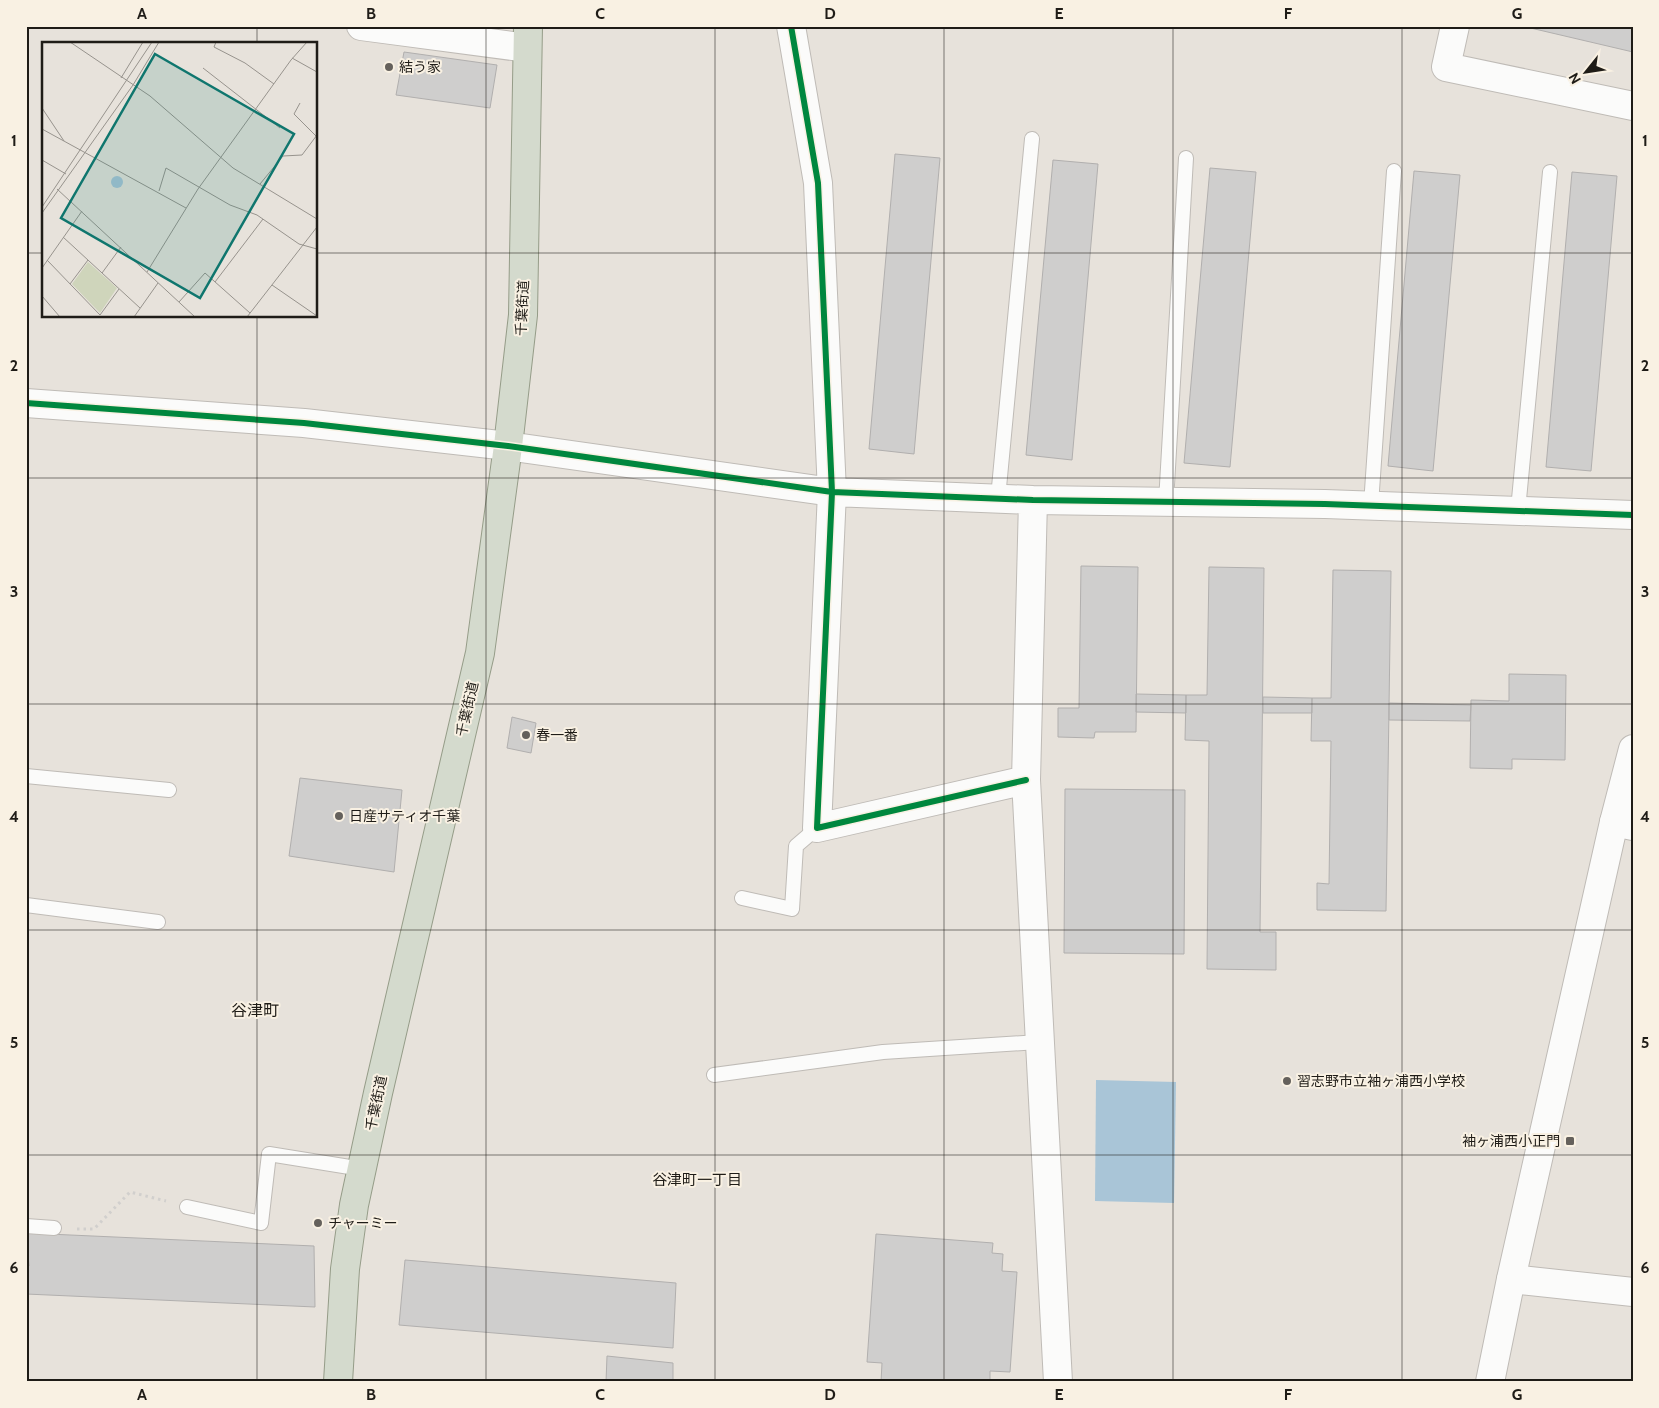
<svg xmlns="http://www.w3.org/2000/svg" width="1659" height="1408" viewBox="0 0 1659 1408" font-family="Cabin,'Noto Sans JP',sans-serif">
  <rect width="100%" height="100%" fill="#e7e2db"/>
  <!-- water -->
  <path fill="#a9c5d7" d="M1096 1080 1176 1082 1174 1203 1095 1201Z"/>
  <!-- building -->
  <path fill="#cfcecd" stroke="#b1afae" d="M1522 26H1633V52Z
    M404 52 497 65 490 108 396 95Z
    M895 154 940 158 914 454 869 449Z
    M1053 160 1098 164 1072 460 1026 455Z
    M1210 168 1256 172 1230 467 1184 463Z
    M1414 171 1460 175 1433 471 1388 466Z
    M1572 172 1617 176 1591 471 1546 467Z
    M1081 566 1138 567 1136 732H1095L1094 738 1058 737V708H1079Z
    M1209 567 1264 568 1260 932H1276V970L1207 969 1209 741 1185 740 1186 695H1207Z
    M1333 570 1391 571 1386 911 1317 910V883L1329 884 1331 741H1311L1312 698H1331Z
    M1509 674 1566 675 1565 760 1512 759V769L1470 768 1471 700 1509 701Z
    M1136 694 1186 695V713L1136 712Z
    M1263 697 1312 698V713H1263Z
    M1389 703 1471 705 1470 721 1389 720Z
    M512 717 536 723 531 753 507 748Z
    M300 778 402 790 394 872 289 856Z
    M1065 789 1185 790 1184 954 1064 953Z
    M26 1233 314 1246 315 1307 26 1294V1266H29Z
    M876 1234 993 1243 992 1253 1003 1254 1002 1271 1017 1272 1010 1372 990 1371V1382H881L882 1363 867 1362Z
    M405 1260 676 1283 673 1348 399 1325Z
    M607 1356 673 1363V1382H606Z"/>
  <g fill="none" stroke-linecap="round" stroke-linejoin="round">
    <defs>
      <path id="service" d="M998 498 1032 139
        M1166 502 1186 158
        M1371 505 1394 171
        M1518 510 1550 172
        M26 776 169 790
        M742 898 792 909 796 846 817 828
        M26 905 158 922
        M714 1075 883 1052 1039 1042
        M187 1207 261 1223 269 1154 362 1169
        M26 1226 54 1228"/>
      <path id="minor" d="M361 26 527 48
        M791 26 818 183 832 492 817 828 1026 780
        M1455 26 1446 67 1633 106
        M26 403 304 423 508 446 832 492 1033 500 1325 504 1633 515
        M1033 500 1026 780 1058 1382
        M1614 822 1633 826
        M1511 1279 1633 1292"/>
      <path id="tertiary" d="M1490 1382 1511 1279 1614 822 1633 749"/>
      <path id="trunk" d="M338 1382 345 1269 354 1205 378 1093 480 653 508 446 523 315 528 26"/>
    </defs>
    <!-- service casing -->
    <use href="#service" stroke="#bfbbb6" stroke-width="16"/>
    <!-- minor casing -->
    <use href="#minor" stroke="#bfbbb6" stroke-width="30"/>
    <!-- tertiary casing -->
    <use href="#tertiary" stroke="#bfbbb6" stroke-width="30"/>
    <!-- trunk casing -->
    <use href="#trunk" stroke="#959c88" stroke-width="30"/>
    <!-- path -->
    <path stroke="#d1cfcd" stroke-width="3" stroke-dasharray="2.5 4" stroke-linecap="butt" d="M77 1229H94L130 1192 166 1201"/>
    <!-- service -->
    <use href="#service" stroke="#fbfbfa" stroke-width="14"/>
    <!-- minor -->
    <use href="#minor" stroke="#fbfbfa" stroke-width="28"/>
    <!-- tertiary -->
    <use href="#tertiary" stroke="#fbfbfa" stroke-width="28"/>
    <!-- trunk -->
    <use href="#trunk" stroke="#d4dacd" stroke-width="28"/>
    <defs>
      <path id="cycleway" d="M791 26 818 183 832 492 817 828 1026 780
        M26 403 304 423 508 446 832 492 1033 500 1325 504 1633 515"/>
    </defs>
    <!-- cycleway casing -->
    <use href="#cycleway" stroke="#f9f1e3" stroke-width="9"/>
    <!-- cycleway -->
    <use href="#cycleway" stroke="#00873e" stroke-width="6"/>
  </g>
  <!-- grid -->
  <path fill="none" stroke="#1f1c17" stroke-width="1" stroke-opacity="0.55" d="M257 26V44M486 26V1382M715 26V1382M944 26V1382M1173 26V1382M1402 26V1382M26 253H44M316 253H1633M257 316V1382M26 478H1633M26 704H1633M26 930H1633M26 1155H1633"/>
  <!-- markers -->
  <g fill="#65615c" stroke="#f9f1e3" stroke-width="2">
    <circle cx="389" cy="67" r="5"/>
    <circle cx="526" cy="735" r="5"/>
    <circle cx="339" cy="816" r="5"/>
    <circle cx="1287" cy="1081" r="5"/>
    <rect x="1565" y="1136" width="10" height="10" rx="2.5"/>
    <circle cx="318" cy="1223" r="5"/>
  </g>
  <g text-anchor="middle" stroke-width="4" stroke-linejoin="round" paint-order="stroke">
    <!-- poi labels -->
    <g font-size="14" fill="#1f1c17" stroke="#f9f1e3" text-anchor="start">
      <text x="399" y="72">結う家</text>
      <text x="536" y="740">春一番</text>
      <text x="349" y="821">日産サティオ千葉</text>
      <text x="1297" y="1086">習志野市立袖ヶ浦西小学校</text>
      <text x="1560" y="1146" text-anchor="end">袖ヶ浦西小正門</text>
      <text x="328" y="1228">チャーミー</text>
    </g>
    <!-- street labels -->
    <g font-size="14" fill="#1f1c17" stroke="#f9f1e3">
      <text transform="translate(522 308) rotate(-87)" y="5">千葉街道</text>
      <text transform="translate(467 709) rotate(-77)" y="5">千葉街道</text>
      <text transform="translate(376 1103) rotate(-78)" y="5">千葉街道</text>
    </g>
    <!-- neighbourhood labels -->
    <g font-size="15" fill="#1f1c17" stroke="#f9f1e3">
      <text x="697" y="1185">谷津町一丁目</text>
    </g>
    <!-- quarter labels -->
    <g font-size="16" fill="#1f1c17" stroke="#f9f1e3">
      <text x="255" y="1016">谷津町</text>
    </g>
  </g>
  <!-- overview -->
  <g transform="translate(42 42)">
    <rect width="275" height="275" fill="#e7e2db"/>
    <path d="M46 220 75 246 58 271 30 242Z" fill="#cfd5bb"/>
    <path d="M69 140a6 6 0 1 1 12 0a6 6 0 1 1-12 0Z" fill="#a9c5d7"/>
    <path fill="none" stroke="#97938d" stroke-width="1" d="M28 0 108 54 191 126 275 177M174 0 172 5 203 21 232 42M250 16 275 30M161 26 238 86M79 36 101 0M258 61 252 72 274 94M0 66 22 99M0 87 144 166M0 118 24 132M218 142 241 114 260 113 275 93M15 147 153 275M117 149 124 126 188 163 215 173 257 202 275 207M0 165 110 0M0 171 91 43 117 0M21 195 98 266M5 218 58 273M0 226 40 169M105 230 156 147 249 18 265 0M60 231 79 205M173 240 221 177M28 242 46 218M230 243 275 274M0 254 18 275M137 260 163 231 208 271M58 273 77 247M92 275 116 241M205 275 275 185"/>
    <path fill="#0f766e" fill-opacity="0.15" stroke="#0f766e" stroke-width="2.5" d="M113 12 252 92 158 256 19 176Z"/>
    <rect width="275" height="275" fill="none" stroke="#1f1c17" stroke-width="2.5"/>
  </g>
  <!-- border -->
  <rect width="1659" height="1408" fill="none" stroke="#f9f1e3" stroke-width="55"/>
  <!-- north arrow -->
  <g transform="translate(1586 72) rotate(240)" stroke="#f9f1e3" stroke-width="4" paint-order="stroke">
  <path d="M0-4L9 19L0 12L-9 19Z" fill="#1f1c17"/>
  <text y="-8" font-size="14" font-weight="bold" text-anchor="middle" fill="#1f1c17">N</text>
  </g>
  <rect x="28" y="28" width="1604" height="1352" fill="none" stroke="#1f1c17" stroke-width="2"/>
  <g font-size="16" text-anchor="middle" font-weight="bold" fill="#1f1c17">
    <text x="142" y="19">A</text>
    <text x="371" y="19">B</text>
    <text x="600" y="19">C</text>
    <text x="830" y="19">D</text>
    <text x="1059" y="19">E</text>
    <text x="1288" y="19">F</text>
    <text x="1517" y="19">G</text>
    <text x="14" y="146">1</text>
    <text x="1645" y="146">1</text>
    <text x="14" y="371">2</text>
    <text x="1645" y="371">2</text>
    <text x="14" y="597">3</text>
    <text x="1645" y="597">3</text>
    <text x="14" y="822">4</text>
    <text x="1645" y="822">4</text>
    <text x="14" y="1048">5</text>
    <text x="1645" y="1048">5</text>
    <text x="14" y="1273">6</text>
    <text x="1645" y="1273">6</text>
    <text x="142" y="1400">A</text>
    <text x="371" y="1400">B</text>
    <text x="600" y="1400">C</text>
    <text x="830" y="1400">D</text>
    <text x="1059" y="1400">E</text>
    <text x="1288" y="1400">F</text>
    <text x="1517" y="1400">G</text>
  </g>
</svg>
